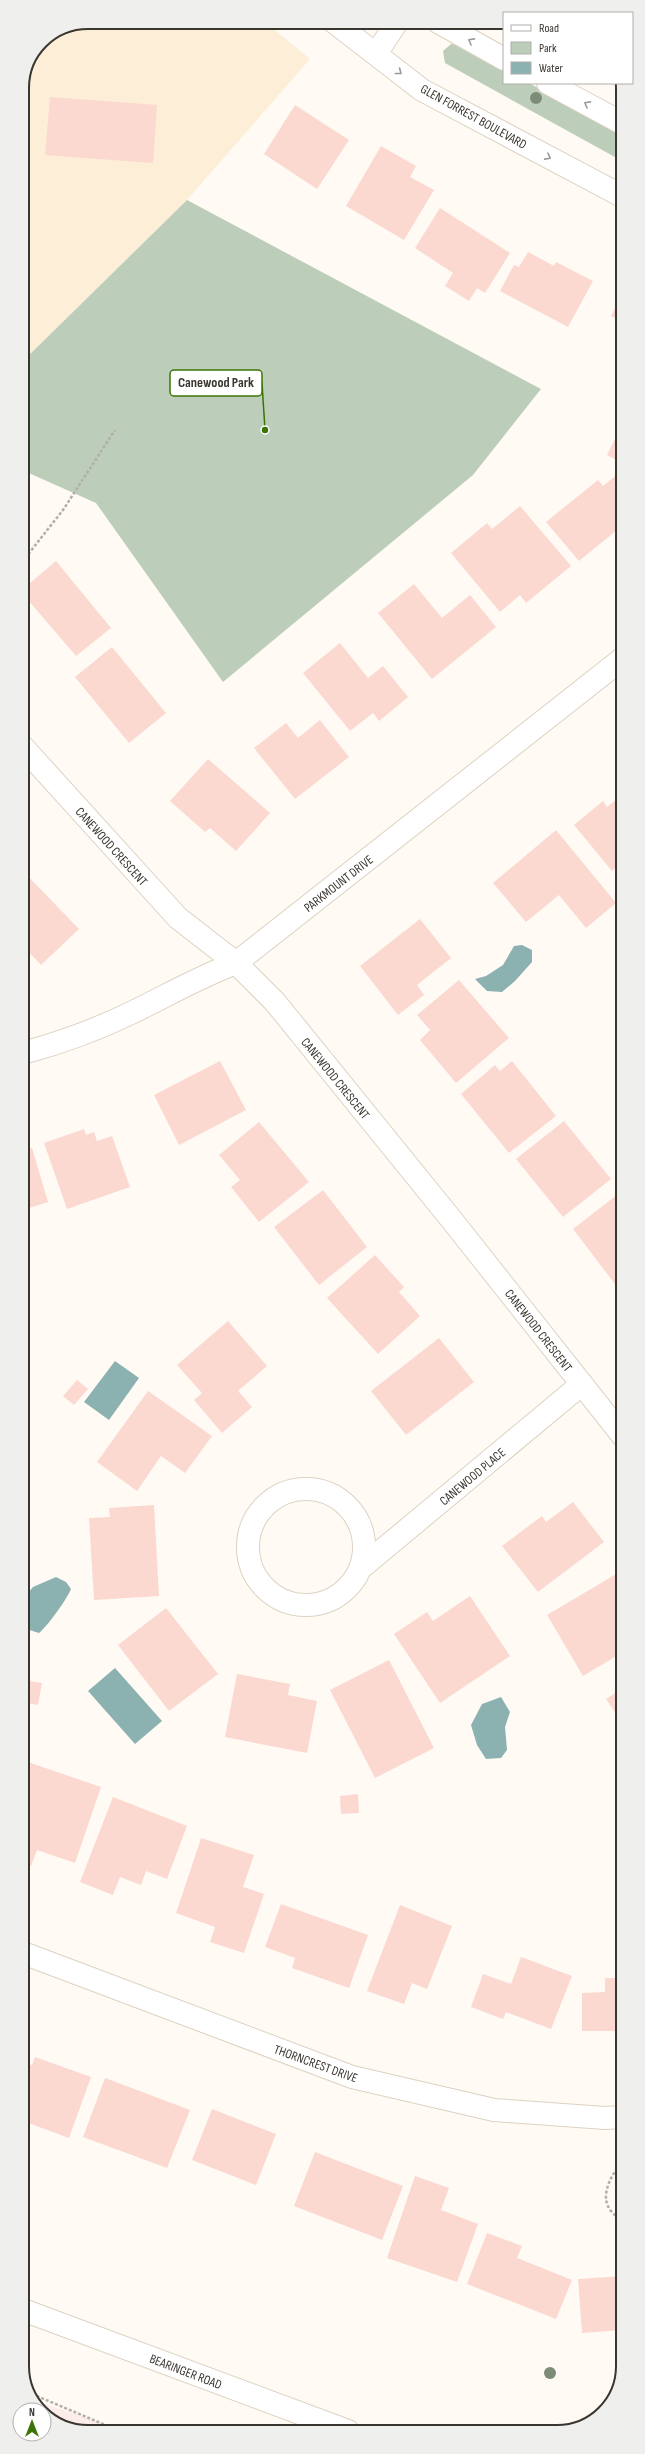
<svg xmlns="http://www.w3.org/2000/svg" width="645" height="2454" viewBox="0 0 645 2454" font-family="'Sofia Sans Condensed',sans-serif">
  <rect width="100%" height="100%" fill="#fffbf4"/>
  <!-- built -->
  <path fill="#fdeed7" d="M88 22H265L310 59 187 200 22 362V87L27 62 41 41Z"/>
  <!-- education -->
  <path fill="#fdedea" d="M36 2401 129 2432H83L44 2416V2410H41Z"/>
  <!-- green -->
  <path fill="#bcceba" d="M451 44 459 45 504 69V83H529L622 134V161L445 63 443 51Z
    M187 200 541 389 473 475 223 682 96 503 22 470V362Z"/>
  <!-- water -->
  <path fill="#8bb1b1" d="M522 945 532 950V962L515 981 502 992 487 991 475 979 486 976 503 965 514 946Z
    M115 1361 139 1378 109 1420 84 1402Z
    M56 1577 66 1582 71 1589C67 1599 47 1627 39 1633L23 1628V1599L33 1587Z
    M115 1668 162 1721 135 1744 88 1691Z
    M501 1697 510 1712 505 1727 507 1750 501 1758 486 1759 477 1745 471 1725 482 1704Z"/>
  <!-- building -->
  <path fill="#fbd8d0" d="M50 97 157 105 153 163 45 155Z
    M295 105 349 140 317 189 264 154Z
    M381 146 416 166 410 177 434 190 404 240 346 206Z
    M440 208 510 253 485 293 477 288 469 301 445 286 453 273 415 248Z
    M528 252 554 266 556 262 593 281 568 327 500 291 514 265 519 267Z
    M622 295V322L611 316Z
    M622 425V463L607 455Z
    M620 472 622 474V526L579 561 546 522 598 480 603 486Z
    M520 506 571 566 526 603 520 595 500 612 451 553 487 523 492 529Z
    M56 561 111 628 76 656 22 593V590Z
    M414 584 442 618 470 595 496 627 432 679 378 613Z
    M340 643 368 678 383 666 408 697 379 721 373 713 350 731 303 673Z
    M112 647 166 713 129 743 75 677Z
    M320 720 349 757 295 799 254 748 286 723 298 738Z
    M208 759 270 813 236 851 210 828 205 832 170 801Z
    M622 795V862L612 871 574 825 603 801 607 807Z
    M556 830 616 903 586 928 559 895 526 922 493 883Z
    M22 870 79 929 41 965 22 945Z
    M420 919 451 958 417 985 424 995 398 1015 360 966Z
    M459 980 509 1038 456 1083 420 1040 430 1030 417 1015Z
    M220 1061 246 1110 179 1145 154 1095Z
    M512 1061 556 1116 509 1153 461 1094 495 1065 500 1071Z
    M622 1076V1091L616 1087Z
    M564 1121 611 1179 563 1217 516 1159Z
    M259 1122 309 1182 259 1222 231 1187 240 1180 219 1155Z
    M84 1129 86 1135 94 1132 97 1141 112 1136 130 1187 67 1209 44 1143Z
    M32 1148 48 1202 23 1210V1151Z
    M323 1190 367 1247 319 1285 274 1227Z
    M618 1194 622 1199V1285L618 1288 573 1229Z
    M375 1255 404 1287 399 1292 420 1316 378 1354 327 1298Z
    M228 1321 267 1366 238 1391 252 1407 222 1433 194 1400 202 1393 177 1365Z
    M23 1328 26 1329 24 1346H23Z
    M439 1338 474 1382 406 1435 371 1391Z
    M77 1380 88 1389 74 1405 63 1396Z
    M148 1391 212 1436 185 1473 161 1456 137 1491 97 1462Z
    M573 1502 604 1542 538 1592 502 1546 542 1516 546 1522Z
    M154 1505 159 1596 94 1600 89 1518 110 1517 109 1508Z
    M623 1570V1611L618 1614 623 1622V1652L583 1676 547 1615Z
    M470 1596 510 1656 440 1703 394 1634 427 1612 433 1621Z
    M166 1608 218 1674 169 1711 118 1645Z
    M389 1660 434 1748 375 1778 330 1690Z
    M237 1674 290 1684 288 1695 317 1701 307 1753 225 1737Z
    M23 1680 42 1683 38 1705 23 1702Z
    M623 1688V1724L606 1699Z
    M25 1761 101 1787 75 1863 37 1850 31 1866 23 1863V1768Z
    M358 1794 359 1813 341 1814 340 1796Z
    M113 1797 187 1826 167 1879 146 1871 141 1885 120 1877 113 1895 80 1882Z
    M201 1838 254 1855 243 1887 264 1894 244 1953 210 1942 215 1927 176 1913Z
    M281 1904 368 1935 349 1988 292 1968 295 1958 265 1947Z
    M400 1905 452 1926 427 1989 412 1983 404 2004 367 1991Z
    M521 1957 572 1976 551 2029 506 2012 503 2019 471 2007 483 1974 511 1984Z
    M605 1978H623V2031H582V1993L605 1992Z
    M35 2057 91 2077 69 2138 23 2121V2062L32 2065Z
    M105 2078 190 2110 167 2168 83 2137Z
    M212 2109 276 2134 256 2185 192 2160Z
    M315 2152 403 2186 382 2240 294 2206Z
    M415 2176 449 2188 441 2210 478 2224 457 2282 387 2258Z
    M487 2233 522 2246 517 2258 572 2280 556 2319 467 2284Z
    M623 2276V2330L582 2333 578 2279Z"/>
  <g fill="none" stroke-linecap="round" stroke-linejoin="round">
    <defs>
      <path id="minor" d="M376 54 397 22
        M22 746 178 918 236 963 275 1002 451 1219 622 1435
        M23 1053C60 1043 96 1030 131 1013 166 996 199 977 236 963L622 659
        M248 1547a58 58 0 1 1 116 0a58 58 0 1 1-116 0Z
        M362 1567 582 1384
        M23 1953 352 2077 494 2110 605 2118 623 2117"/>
      <path id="tertiary" d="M334 22 422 90 622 196
        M438 22 504 59
        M548 83 622 123
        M23 2310 348 2431"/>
    </defs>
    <!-- minor casing -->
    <use href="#minor" stroke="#dcd2c2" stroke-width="24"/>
    <!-- tertiary casing -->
    <use href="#tertiary" stroke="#dcd2c2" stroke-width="24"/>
    <!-- path -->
    <path stroke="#b2aea8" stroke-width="2.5" stroke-dasharray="3 2" stroke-linecap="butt" d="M22 562 63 510 115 430
      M619 2146 623 2152
      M623 2160C613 2173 598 2195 611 2211 614 2215 619 2218 623 2221
      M32 2394 122 2432"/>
    <!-- minor -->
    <use href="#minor" stroke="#fff" stroke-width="22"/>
    <!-- tertiary -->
    <use href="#tertiary" stroke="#fff" stroke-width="22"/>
  </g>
  <!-- trees -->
  <g fill="#7c8c76">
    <circle cx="536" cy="98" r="6"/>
    <circle cx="550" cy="2373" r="6"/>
  </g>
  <!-- one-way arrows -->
  <defs><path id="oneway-chevron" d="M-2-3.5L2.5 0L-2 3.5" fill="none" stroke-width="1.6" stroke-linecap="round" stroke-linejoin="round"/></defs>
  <g stroke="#9c9a97">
    <use href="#oneway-chevron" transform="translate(471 41) rotate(-151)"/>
    <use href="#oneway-chevron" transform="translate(399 72) rotate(38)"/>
    <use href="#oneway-chevron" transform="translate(587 104) rotate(-151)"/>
    <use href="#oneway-chevron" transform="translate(548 157) rotate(28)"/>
  </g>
  <g text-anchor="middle" stroke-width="3.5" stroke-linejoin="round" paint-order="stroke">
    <!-- street labels -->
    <g font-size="13" fill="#39352f" stroke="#fff">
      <text transform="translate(474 116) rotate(29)" y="5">GLEN FORREST BOULEVARD</text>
      <text transform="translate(112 846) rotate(48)" y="5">CANEWOOD CRESCENT</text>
      <text transform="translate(338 883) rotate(-38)" y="5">PARKMOUNT DRIVE</text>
      <text transform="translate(336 1078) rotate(51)" y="5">CANEWOOD CRESCENT</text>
      <text transform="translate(539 1330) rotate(52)" y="5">CANEWOOD CRESCENT</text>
      <text transform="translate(472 1476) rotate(-40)" y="5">CANEWOOD PLACE</text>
      <text transform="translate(316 2063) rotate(20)" y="5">THORNCREST DRIVE</text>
      <text transform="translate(186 2371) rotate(21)" y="5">BEARINGER ROAD</text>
    </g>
  </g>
  <!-- crop -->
  <path d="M0 0H645V2454H0ZM88 29H557A59 59 0 0 1 616 88V2366A59 59 0 0 1 557 2425H88A59 59 0 0 1 29 2366V88A59 59 0 0 1 88 29Z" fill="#efefee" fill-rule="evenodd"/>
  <path fill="none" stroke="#39352f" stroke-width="2" d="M88 29H557A59 59 0 0 1 616 88V2366A59 59 0 0 1 557 2425H88A59 59 0 0 1 29 2366V88A59 59 0 0 1 88 29Z"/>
  <!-- callouts -->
  <path fill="none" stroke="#3b7404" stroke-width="1.5" d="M265 430L262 383"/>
  <circle fill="#3b7404" stroke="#fff" stroke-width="1.5" cx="265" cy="430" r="4"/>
  <rect fill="#fff" stroke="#3b7404" stroke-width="1.5" x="170" y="370" width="92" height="26" rx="4"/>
  <g font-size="14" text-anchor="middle" font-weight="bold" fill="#39352f">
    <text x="216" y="387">Canewood Park</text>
  </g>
  <!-- legend -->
  <rect x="503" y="12" width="130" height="72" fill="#ffffff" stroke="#b0aeac"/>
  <rect x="511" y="25" width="20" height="6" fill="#ffffff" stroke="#b0aeac"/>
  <text x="539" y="32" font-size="12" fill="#39352f">Road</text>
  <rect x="511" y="42" width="20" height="12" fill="#bcceba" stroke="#b0aeac"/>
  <text x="539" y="52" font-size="12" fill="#39352f">Park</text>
  <rect x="511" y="62" width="20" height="12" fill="#8bb1b1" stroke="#b0aeac"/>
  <text x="539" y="72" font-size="12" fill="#39352f">Water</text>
  <!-- north arrow -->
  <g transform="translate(32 2422)"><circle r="19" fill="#ffffff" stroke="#b0aeac"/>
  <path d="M0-3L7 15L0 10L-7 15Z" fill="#3b7404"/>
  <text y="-6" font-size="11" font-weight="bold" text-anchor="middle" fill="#39352f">N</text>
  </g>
</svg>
